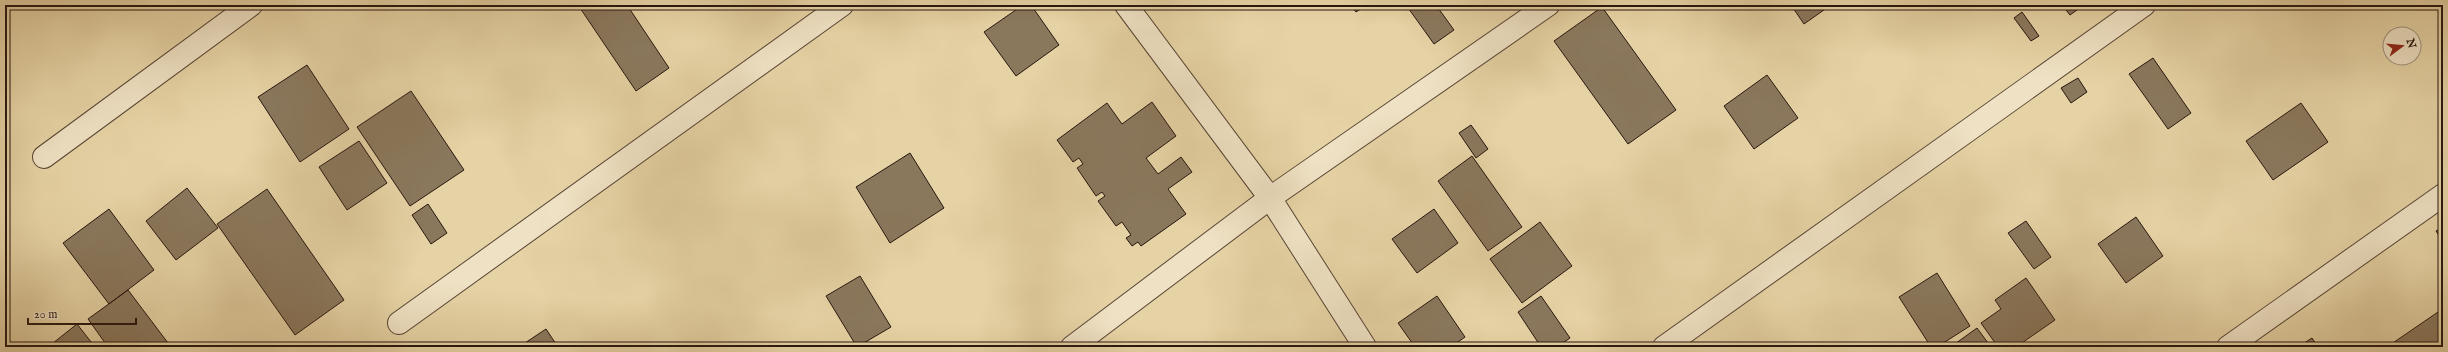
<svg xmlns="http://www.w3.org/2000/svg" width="2448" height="352" viewBox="0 0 2448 352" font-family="'IM FELL English',serif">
  <rect width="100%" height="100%" fill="#e6d3a5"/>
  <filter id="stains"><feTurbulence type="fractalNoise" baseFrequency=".005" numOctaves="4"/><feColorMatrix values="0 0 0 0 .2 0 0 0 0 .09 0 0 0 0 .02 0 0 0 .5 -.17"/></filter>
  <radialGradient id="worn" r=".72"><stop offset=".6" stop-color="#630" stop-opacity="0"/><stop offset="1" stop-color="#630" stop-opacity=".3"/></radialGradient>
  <!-- building -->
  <path fill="#8a785d" stroke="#27160f" d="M578 5H627L669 68 636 91Z
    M1023 5H1031L1059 45 1016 76 984 32Z
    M1351 5H1367L1356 12Z
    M1406 5H1436L1454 30 1434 44Z
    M1791 5H1831L1804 24Z
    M2062 5H2084L2070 15Z
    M1602 7 1676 110 1628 144 1554 41Z
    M2022 12 2039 36 2031 41 2014 18Z
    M2153 58 2191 113 2168 129 2129 74Z
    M307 65 349 129 300 162 258 97Z
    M1767 75 1798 118 1754 149 1724 106Z
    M2078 78 2087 92 2071 103 2061 88Z
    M411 91 464 170 410 206 357 127Z
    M1152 102 1176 136 1146 158 1158 174 1181 157 1192 172 1168 189 1186 214 1141 246 1138 242 1132 246 1126 238 1131 235 1122 222 1116 226 1098 201 1105 196 1102 192 1096 196 1077 168 1083 164 1079 158 1073 162 1057 140 1107 103 1122 124Z
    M2301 103 2328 142 2273 180 2246 141Z
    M1471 125 1488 149 1476 158 1459 133Z
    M359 141 387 183 347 210 319 167Z
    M910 153 944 208 890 243 856 187Z
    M1472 156 1522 227 1488 251 1438 181Z
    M187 188 218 228 176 260 146 221Z
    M267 189 344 300 295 335 217 224Z
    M428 204 447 233 431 244 412 215Z
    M109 209 154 270 109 304 63 243Z
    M1434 209 1458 243 1417 273 1392 239Z
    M2136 217 2163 256 2126 283 2098 244Z
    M2026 221 2051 257 2034 269 2008 233Z
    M1540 222 1572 266 1522 303 1490 259Z
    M2443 227V242L2436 231Z
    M1937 273 1970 326 1937 347H1931L1899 297Z
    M860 276 891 327 857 347 826 296Z
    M2026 278 2055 320 2016 347H1998L1981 323 2001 309 1995 300Z
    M128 290 168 343 163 347H108L88 319Z
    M1437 296 1465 337 1451 347H1415L1398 323Z
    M1541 296 1570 338 1557 347H1541L1518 312Z
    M2438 312 2443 319V347H2387Z
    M77 324 95 347H48Z
    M1977 328 1991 347H1953L1952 346Z
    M546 329 558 347H519Z
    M2312 338 2318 347H2298Z"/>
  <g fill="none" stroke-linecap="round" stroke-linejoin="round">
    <defs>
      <path id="minor" d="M1126 5 1270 198 1365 347
        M44 157 251 5
        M399 323 842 5
        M1072 347 1270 198 1548 5
        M1664 347 2144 5
        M2228 347 2443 195"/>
    </defs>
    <!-- minor casing -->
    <use href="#minor" stroke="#574534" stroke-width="24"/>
    <!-- minor -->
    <use href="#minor" stroke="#efe2c4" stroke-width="22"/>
  </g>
  <!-- margin -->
  <rect width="2448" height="352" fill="none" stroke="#e6d3a5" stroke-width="20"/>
  <rect x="6" y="6" width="2436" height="340" fill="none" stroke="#27160f" stroke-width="2"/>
  <rect x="10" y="10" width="2428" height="332" fill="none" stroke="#27160f"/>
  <!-- north arrow -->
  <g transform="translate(2402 46) rotate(74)"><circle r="19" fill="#efe2c4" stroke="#9f907c"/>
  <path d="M0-3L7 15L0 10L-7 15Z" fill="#8f2418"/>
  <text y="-6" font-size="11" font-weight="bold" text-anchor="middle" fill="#27160f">N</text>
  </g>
  <!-- scale -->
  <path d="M28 318v6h108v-6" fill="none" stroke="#27160f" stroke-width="2"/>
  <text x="34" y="318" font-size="12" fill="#27160f" stroke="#efe2c4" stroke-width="3" paint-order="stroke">20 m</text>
  <rect width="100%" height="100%" filter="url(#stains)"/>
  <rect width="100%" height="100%" fill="url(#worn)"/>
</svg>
